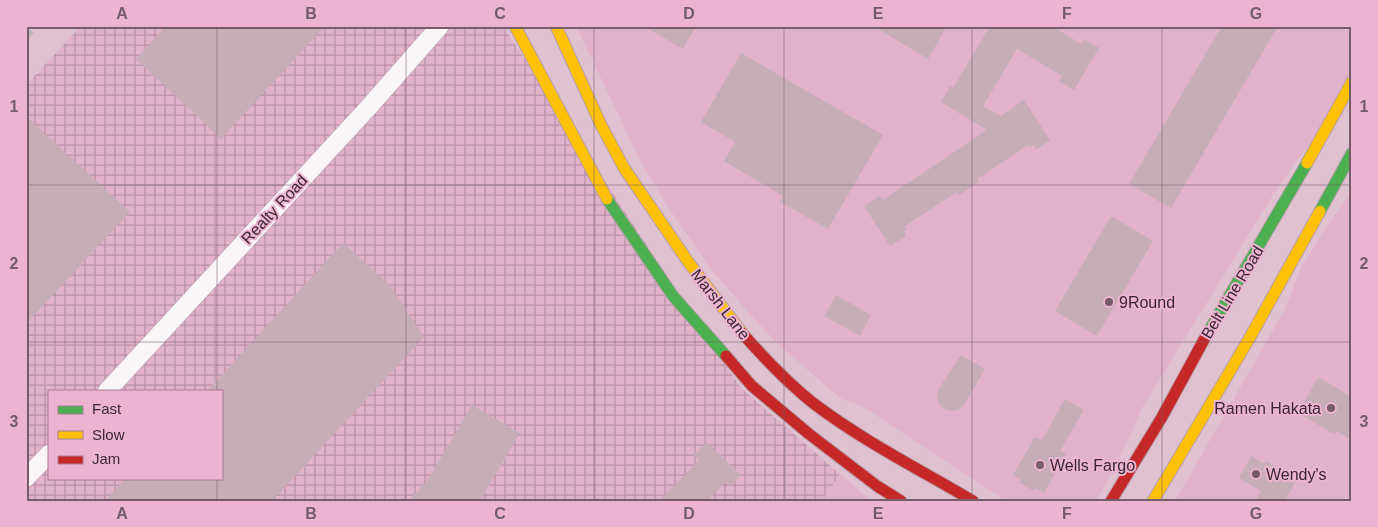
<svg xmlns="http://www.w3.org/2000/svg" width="1378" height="527" viewBox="0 0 1378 527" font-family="Arial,sans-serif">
  <defs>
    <pattern id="industrial-grid" width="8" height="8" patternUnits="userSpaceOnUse" patternTransform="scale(1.25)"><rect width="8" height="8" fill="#e2b2cb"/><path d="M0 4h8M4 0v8" fill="none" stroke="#b891a5"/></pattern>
  </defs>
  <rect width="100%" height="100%" fill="#dfc1d0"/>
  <!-- built -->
  <path fill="#e2b2cb" d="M576 26H1352V73L1317 133 1278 187 1142 408 1118 462 1096 501H1006L865 408 840 398 779 345 756 321 710 268 666 204 641 162Z
    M1352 192V501H1175L1284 311 1302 266 1327 226Z
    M840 474 851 483 871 501H822Z"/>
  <!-- industrial -->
  <path fill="url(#industrial-grid)" fill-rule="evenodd" d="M81 26H503L740 387 840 474 822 501H26V85ZM49 391H221V478H49Z"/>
  <!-- building -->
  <path fill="#c6adb6" d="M166 26H325L221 139 136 59Z
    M644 26H696L683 49Z
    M873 26H947L928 59Z
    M990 26H1052L1081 44 1084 39 1099 48 1074 90 1059 81 1062 76 1017 49 983 106 1001 116 1024 100 1050 140 1036 150 1034 145 1030 148 1028 145 977 179 979 182 959 195 957 192 905 226 907 229 904 231 906 236 890 246 864 206 880 196 883 200 987 130 941 102 950 86 953 88Z
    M1222 26H1278L1171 208 1129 184Z
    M741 53 883 135 828 229 780 202 783 196 724 161 735 142 701 122Z
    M26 116 130 212 26 324Z
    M1111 216 1153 241 1097 336 1055 311Z
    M343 243 389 284 424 337 272 501H105L126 478H221V391H207Z
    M836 295 871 315 860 336 824 316Z
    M961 355 985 369 964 405 958 410 951 411 944 409 939 404 937 397 938 390Z
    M1318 377 1352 397V440L1336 431 1334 434 1298 413Z
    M1065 399 1084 410 1060 451 1066 454 1044 493 1036 488 1034 491 1020 483 1021 480 1013 475 1035 437 1042 440Z
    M472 405 520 433 480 501H409L427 481Z
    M707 442 741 475 730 486 726 482 707 501H659L699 460 694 455Z
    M1251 456 1265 464 1266 461 1297 479 1285 501H1255L1261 491 1239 478Z"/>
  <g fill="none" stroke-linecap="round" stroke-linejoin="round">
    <defs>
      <path id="street" d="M107 391 367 109 440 26
        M26 478 49 454"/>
      <path id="fast" d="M607 199 673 296 726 356
        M1320 211 1352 153
        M1206 336 1307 163"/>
      <path id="slow" d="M515 26 607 199
        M556 26 601 125 624 168 689 263 742 333
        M1307 163 1352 82
        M1153 501 1249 339 1320 211"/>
      <path id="jam" d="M742 333C764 358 787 382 813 403 863 441 919 469 973 501
        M726 356 752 386 809 434 877 486 901 501
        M1111 501 1162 417 1206 336"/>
    </defs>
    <!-- street casing -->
    <use href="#street" stroke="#b69fab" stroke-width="19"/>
    <!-- fast casing -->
    <use href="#fast" stroke="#b69fab" stroke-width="13"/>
    <!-- slow casing -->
    <use href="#slow" stroke="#b69fab" stroke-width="13"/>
    <!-- jam casing -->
    <use href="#jam" stroke="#b69fab" stroke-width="13"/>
    <!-- street -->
    <use href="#street" stroke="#faf6f8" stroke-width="18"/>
    <!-- fast -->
    <use href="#fast" stroke="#4caf50" stroke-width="11"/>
    <!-- slow -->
    <use href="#slow" stroke="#ffc107" stroke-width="11"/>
    <!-- jam -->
    <use href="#jam" stroke="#c62828" stroke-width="11"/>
    <!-- rail -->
    <path stroke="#bbb3b7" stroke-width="4" stroke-dasharray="9 9" stroke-linecap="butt" d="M26 38 37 26"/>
  </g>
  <!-- grid -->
  <path fill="none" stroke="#745c69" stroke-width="1" stroke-opacity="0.55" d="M217 26V391M406 26V501M594 26V501M784 26V501M972 26V501M1162 26V501M26 185H1352M26 342H1352M217 478V501"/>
  <!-- markers -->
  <g fill="#745c69" stroke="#ecb4d1" stroke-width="2">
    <circle cx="1109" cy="302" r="5"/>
    <circle cx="1331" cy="408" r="5"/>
    <circle cx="1040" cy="465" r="5"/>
    <circle cx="1256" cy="474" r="5"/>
  </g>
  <g text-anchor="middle" stroke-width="4" stroke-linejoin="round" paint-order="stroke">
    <!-- street labels -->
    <g font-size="16" fill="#3b2631" stroke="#ecb4d1">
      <text transform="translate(274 209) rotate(-47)" y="6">Realty Road</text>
      <text transform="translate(1232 292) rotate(-59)" y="6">Belt Line Road</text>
      <text transform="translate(721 304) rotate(52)" y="6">Marsh Lane</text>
    </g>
    <!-- poi labels -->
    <g font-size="16" fill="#3b2631" stroke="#ecb4d1" text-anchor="start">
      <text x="1119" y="308">9Round</text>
      <text x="1321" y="414" text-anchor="end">Ramen Hakata</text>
      <text x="1050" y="471">Wells Fargo</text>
      <text x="1266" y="480">Wendy's</text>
    </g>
  </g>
  <!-- border -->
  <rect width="1378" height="527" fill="none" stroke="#ecb4d1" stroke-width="55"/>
  <!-- legend -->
  <rect x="48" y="390" width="175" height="90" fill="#ecb4d1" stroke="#a57b91"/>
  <rect x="58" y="406" width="25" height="8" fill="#4caf50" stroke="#a57b91"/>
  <text x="92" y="414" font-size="15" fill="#3b2631">Fast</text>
  <rect x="58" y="431" width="25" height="8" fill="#ffc107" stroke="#a57b91"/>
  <text x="92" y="440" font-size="15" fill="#3b2631">Slow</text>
  <rect x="58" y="456" width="25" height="8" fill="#c62828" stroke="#a57b91"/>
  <text x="92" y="464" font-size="15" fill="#3b2631">Jam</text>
  <rect x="28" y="28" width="1322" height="472" fill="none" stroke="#745c69" stroke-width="2"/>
  <g font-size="16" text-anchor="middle" font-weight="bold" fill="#745c69">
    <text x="122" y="19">A</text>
    <text x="311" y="19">B</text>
    <text x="500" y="19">C</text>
    <text x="689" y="19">D</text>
    <text x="878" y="19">E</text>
    <text x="1067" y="19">F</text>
    <text x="1256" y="19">G</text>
    <text x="14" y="112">1</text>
    <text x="1364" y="112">1</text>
    <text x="14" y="269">2</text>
    <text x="1364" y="269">2</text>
    <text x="14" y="427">3</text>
    <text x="1364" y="427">3</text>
    <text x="122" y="519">A</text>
    <text x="311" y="519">B</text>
    <text x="500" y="519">C</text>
    <text x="689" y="519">D</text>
    <text x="878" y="519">E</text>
    <text x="1067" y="519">F</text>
    <text x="1256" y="519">G</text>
  </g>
</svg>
